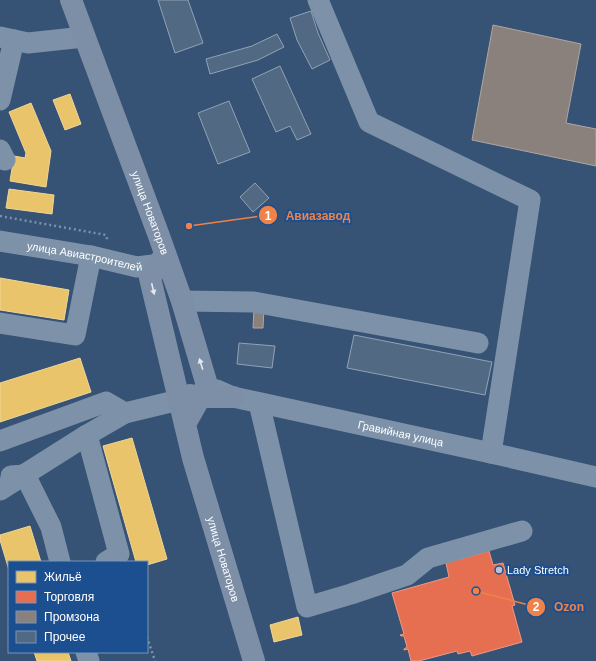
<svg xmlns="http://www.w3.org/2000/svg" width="596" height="661" viewBox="0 0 596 661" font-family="Arial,sans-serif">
  <rect width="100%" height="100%" fill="#365274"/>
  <!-- homes -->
  <path fill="#e9c46a" stroke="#f0d697" d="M70 94 81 124 65 130 53 100Z
    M31 103 51 151 46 187 10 181 14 156 25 158 26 153 9 112Z
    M9 189 54 195 52 214 6 208Z
    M0 278 69 290 64 320 0 310Z
    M80 358 91 392 0 422V383Z
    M132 438 167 559 147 565V562H136L103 446Z
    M30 526 41 562H9V570L0 540V535Z
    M298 617 302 635 274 642 270 625Z
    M34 652H68L71 661H37Z"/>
  <!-- shops -->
  <path fill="#e76f51" stroke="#ee9a85" d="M489 551 493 565 503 563 515 605 512 606 522 642 472 656 470 651 458 654 457 651 419 661H411L408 649 404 650V649L407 647 404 636H401L400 635 404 634 392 593 449 577 446 563Z"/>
  <!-- industry -->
  <path fill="#8a817c" stroke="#ada7a3" d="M493 25 581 44 566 123 596 129V166L472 140Z
    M254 308 264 309 263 328H253Z"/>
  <!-- building -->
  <path fill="#526984" stroke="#92a2b6" d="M158 0H188L203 43 175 53Z
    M311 11 318 33 330 60 312 69 297 40 290 18Z
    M277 34 284 47 258 60 210 74 206 59 252 46Z
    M280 66 311 134 297 140 290 126 276 132 252 79Z
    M229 101 250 152 218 164 198 113Z
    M255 183 269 198 253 212 240 197Z
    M354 335 492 362 485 395 347 368Z
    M239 343 275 346 272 368 237 364Z"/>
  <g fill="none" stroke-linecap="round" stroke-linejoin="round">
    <!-- path -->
    <path stroke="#7d92a8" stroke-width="2.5" stroke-dasharray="2 3" stroke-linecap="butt" d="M0 216 106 235 108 242
      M147 637 155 661"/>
    <!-- minor -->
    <g stroke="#7d92a8" stroke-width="21">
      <path d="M318 0 369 122 530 200 491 453"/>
      <path d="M0 37 28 43 84 37"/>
      <path d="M0 100 14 40"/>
      <path d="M0 150 5 160"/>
      <path id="s1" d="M0 241 91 256 137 267 168 263"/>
      <path d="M182 301 254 302 478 343"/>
      <path d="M0 323 75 335 91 256"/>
      <path id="s2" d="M217 390 233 397 491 453 596 477"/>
      <path d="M259 403 307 607 351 594 407 575 428 558 522 531"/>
      <path d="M87 435 119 554 106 562"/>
      <path d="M0 441 106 402 125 413"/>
      <path d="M11 476 25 475 51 527 60 562"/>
      <path d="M0 490 87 435 125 413 179 400"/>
      <path d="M86 652 89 661"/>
    </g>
    <!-- major -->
    <g stroke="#7d8ea7" stroke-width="22">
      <path id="s3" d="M71 0 159 236 182 301 207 385 185 424"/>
      <path id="s4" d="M165 254 150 278 193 458 254 661"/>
      <path d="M190 395 192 397H233"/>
    </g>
  </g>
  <!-- one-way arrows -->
  <defs><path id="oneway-solid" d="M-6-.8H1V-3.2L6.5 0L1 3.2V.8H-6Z"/></defs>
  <g fill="#e5e8ed">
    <use href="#oneway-solid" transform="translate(153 289) rotate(77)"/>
    <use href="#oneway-solid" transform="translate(201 364) rotate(-107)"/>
  </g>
  <!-- markers -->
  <circle fill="#b9c2ce" stroke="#1b4f8f" stroke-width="1.5" cx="499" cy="570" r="4"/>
  <g text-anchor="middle" stroke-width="4" stroke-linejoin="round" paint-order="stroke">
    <!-- street labels -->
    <g font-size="11" fill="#fff" stroke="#1b4f8f">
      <text dy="4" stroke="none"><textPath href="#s3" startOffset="227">улица Новаторов</textPath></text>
      <text dy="4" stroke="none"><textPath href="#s1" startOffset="86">улица Авиастроителей</textPath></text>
      <text dy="4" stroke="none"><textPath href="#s2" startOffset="189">Гравийная улица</textPath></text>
      <text dy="4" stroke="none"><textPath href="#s4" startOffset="319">улица Новаторов</textPath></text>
    </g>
    <!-- poi labels -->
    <g font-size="11" fill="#fff" stroke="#1b4f8f" text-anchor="start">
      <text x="507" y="574">Lady Stretch</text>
    </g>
  </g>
  <!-- callouts -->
  <path fill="none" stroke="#ee8249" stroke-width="1.5" d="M189 226L268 215M476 591L536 607"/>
  <g fill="#ee8249" stroke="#1b4f8f" stroke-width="1.5">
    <circle cx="189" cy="226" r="4"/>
    <circle cx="476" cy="591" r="4"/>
    <circle cx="268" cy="215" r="10"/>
    <circle cx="536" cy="607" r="10"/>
  </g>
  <g font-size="12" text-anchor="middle" font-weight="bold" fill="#fff">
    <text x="268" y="220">1</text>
    <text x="536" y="611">2</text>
  </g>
  <g font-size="12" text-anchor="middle" font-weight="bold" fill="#ee8249" stroke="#1b4f8f" stroke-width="4" stroke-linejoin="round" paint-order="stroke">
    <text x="318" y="220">Авиазавод</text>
    <text x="569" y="611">Ozon</text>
  </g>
  <!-- legend -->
  <rect x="8" y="561" width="140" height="92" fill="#1b4f8f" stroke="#7695bc"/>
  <rect x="16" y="571" width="20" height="12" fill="#e9c46a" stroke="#7695bc"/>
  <text x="44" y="581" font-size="12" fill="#ffffff">Жильё</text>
  <rect x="16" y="591" width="20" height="12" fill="#e76f51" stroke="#7695bc"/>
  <text x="44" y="601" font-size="12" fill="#ffffff">Торговля</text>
  <rect x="16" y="611" width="20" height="12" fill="#8a817c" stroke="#7695bc"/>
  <text x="44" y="621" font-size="12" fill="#ffffff">Промзона</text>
  <rect x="16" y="631" width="20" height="12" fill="#526984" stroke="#7695bc"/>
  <text x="44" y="641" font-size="12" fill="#ffffff">Прочее</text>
</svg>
